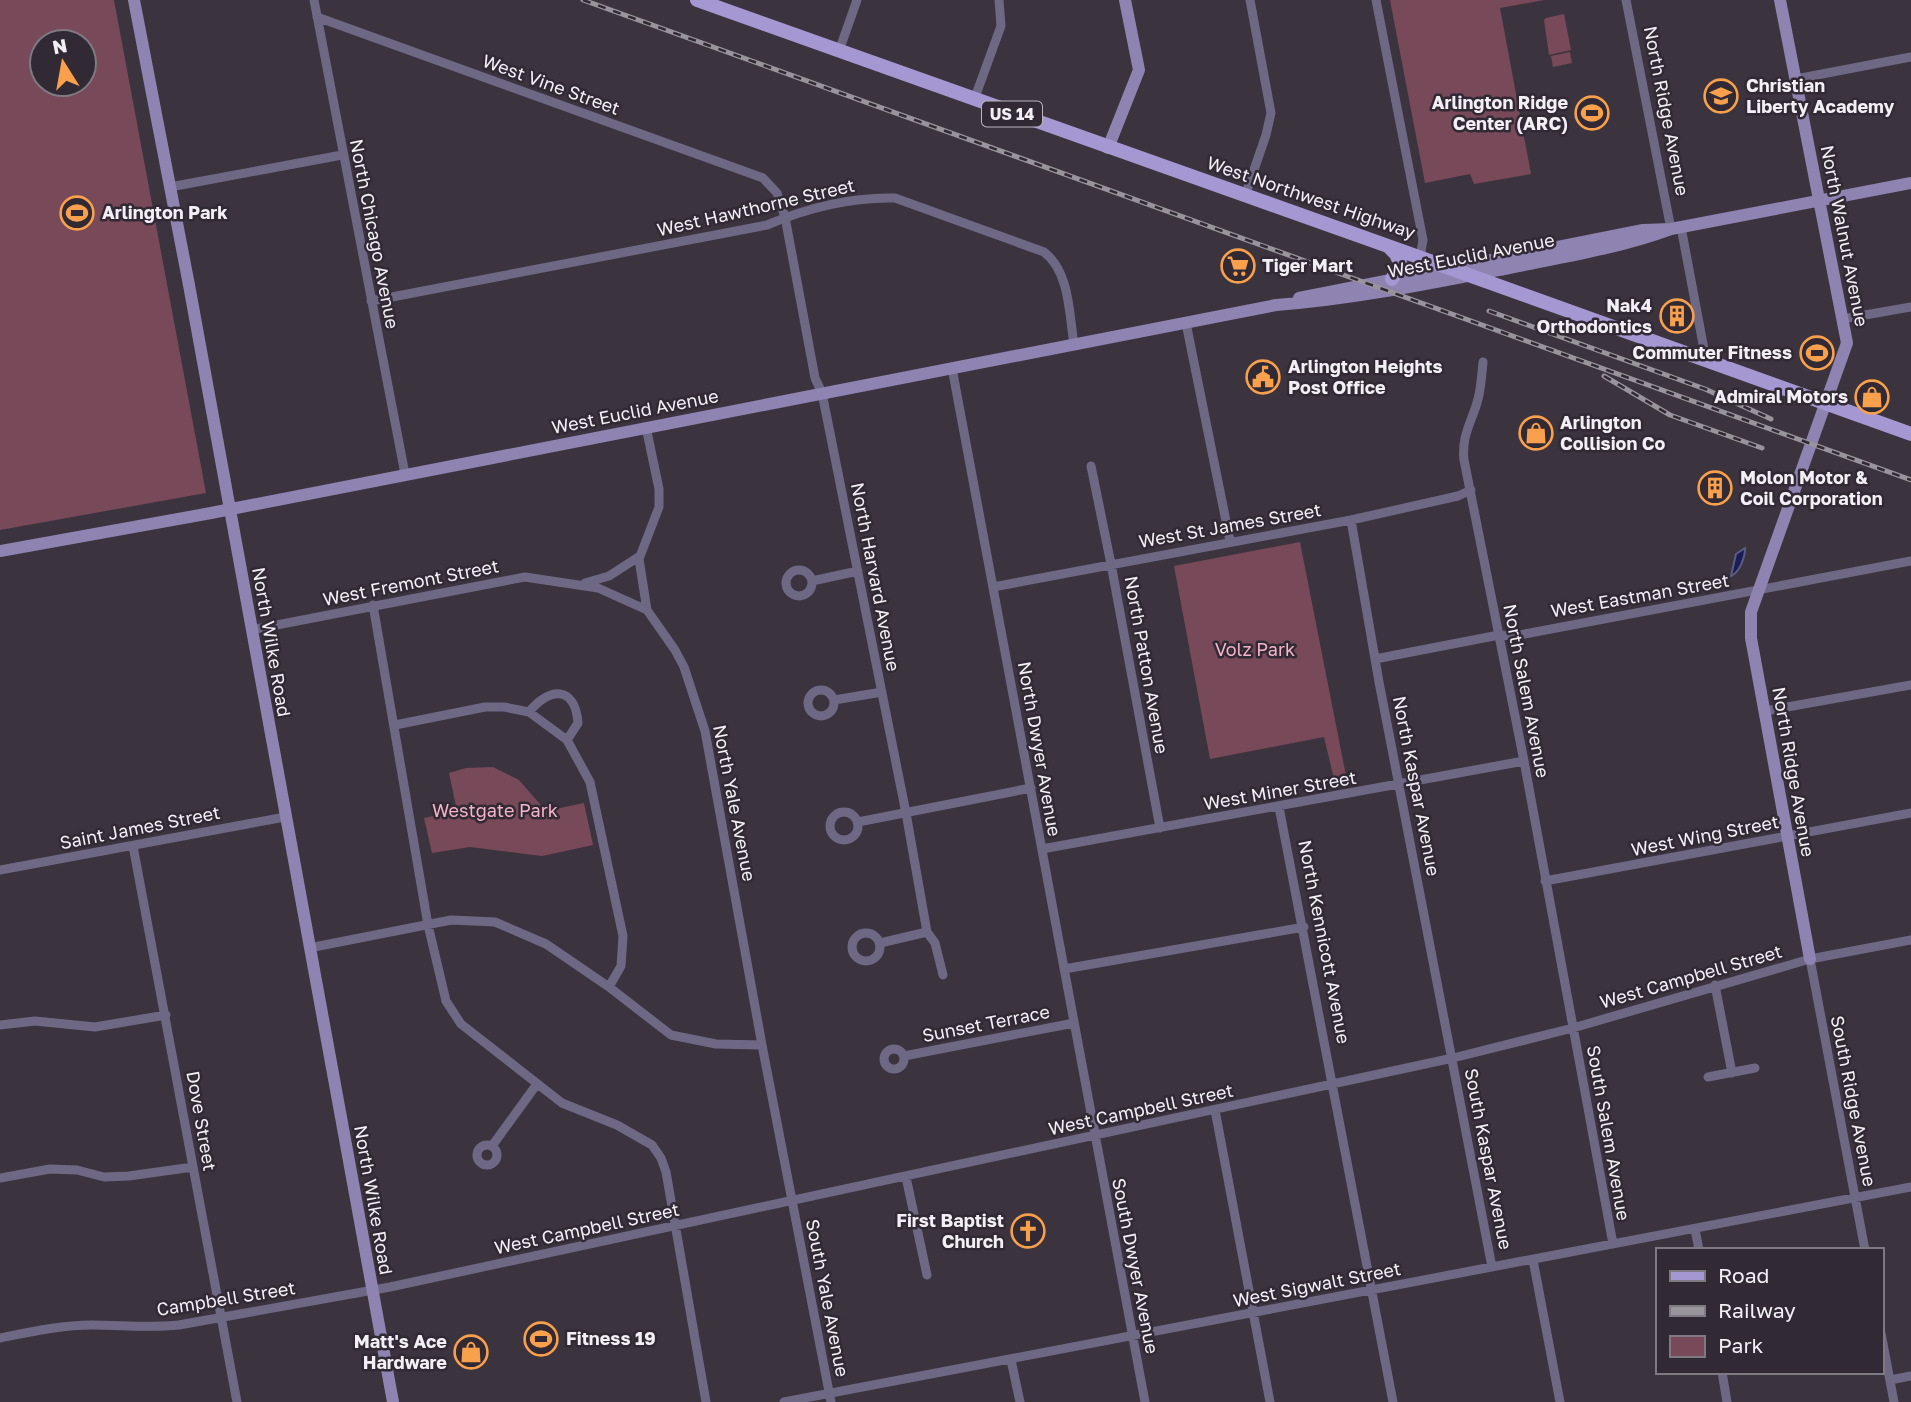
<svg xmlns="http://www.w3.org/2000/svg" width="1911" height="1402" viewBox="0 0 1911 1402" font-family="'Golos Text',sans-serif">
  <rect width="100%" height="100%" fill="#3b343e"/>
  <!-- green -->
  <path fill="#784959" fill-rule="evenodd" d="M0 0H114L206 493 0 530ZM42 42H84V84H42Z
    M1390 0H1544L1500 8 1531 174 1474 184 1470 174 1425 183Z
    M1564 14 1571 50 1549 55 1544 20 1546 18Z
    M1570 52 1572 63 1553 67 1551 56Z
    M1300 542 1347 781 1335 783 1324 737 1210 759 1174 566Z
    M493 767 519 780 546 811 584 803 593 845 542 856 470 847 432 853 424 818 457 811 449 773 466 768Z"/>
  <!-- water -->
  <path fill="#191d56" stroke="#5b5c86" stroke-width="2" d="M1745 548C1745 557 1740 572 1731 576L1736 554Z"/>
  <g fill="none" stroke-linecap="round" stroke-linejoin="round">
    <!-- street -->
    <path stroke="#6f6885" stroke-width="9" d="M314 0 405 474
      M1376 0 1423 240 1420 257
      M1626 0 1671 229
      M317 17 763 178 777 193 785 217 815 378 822 393 906 813 927 932 935 943 943 975
      M839 51 857 0
      M1796 79 1911 57
      M974 100 1001 26 999 0
      M170 187 342 155
      M1245 196 1266 135 1271 113 1250 0
      M1681 227 1706 360
      M371 301 767 225C807 208 851 197 895 198L1044 252C1070 272 1069 314 1074 344
      M1842 319 1911 307
      M1186 323 1230 541
      M1483 362C1482 373 1481 385 1479 395 1474 419 1461 433 1464 460L1524 761 1613 1244
      M952 368 1145 1402
      M646 427 659 489V507L639 559 647 610 675 650 684 667 705 731 762 1045 831 1402
      M1091 466 1111 564 1160 828
      M1351 520 1379 682 1492 1267
      M786 583a13 13 0 1 1 26 0a13 13 0 1 1-26 0Z
      M812 581 858 571
      M585 583 609 576 640 556
      M993 587 1351 520 1458 496 1471 490
      M373 605 428 925 446 1001 461 1024 562 1103 617 1125 652 1145 661 1158 666 1172 706 1402
      M251 630 525 577 598 588 647 610
      M1375 659 1499 635 1514 636 1911 561
      M808 703a13 13 0 1 1 26 0a13 13 0 1 1-26 0Z
      M834 700 882 692
      M1765 711 1911 685
      M529 712C549 687 575 685 578 723L567 740
      M395 725 485 707H504L529 712 567 740 590 782 623 936 621 966 609 987
      M1279 807 1393 1402
      M830 826a14 14 0 1 1 28 0a14 14 0 1 1-28 0Z
      M858 822 1031 788
      M133 846 237 1402
      M1042 849 1524 761
      M0 870 285 817
      M1545 881 1911 813
      M852 947a14 14 0 1 1 28 0a14 14 0 1 1-28 0Z
      M880 943 927 932
      M309 948 451 920 495 922 546 944 609 987 671 1035 716 1044 762 1045
      M1810 959 1865 1250
      M1064 969 1304 927
      M1715 985 1732 1073
      M0 1025 35 1021 95 1027 166 1015
      M884 1059a10 10 0 1 1 20 0a10 10 0 1 1-20 0Z
      M904 1056 1074 1023
      M1708 1077 1755 1068
      M1215 1110 1270 1402
      M477 1155a10 10 0 1 1 20 0a10 10 0 1 1-20 0Z
      M492 1146 537 1084
      M906 1177 927 1275
      M0 1178 50 1169 77 1170 104 1177 129 1176 193 1167
      M1695 1229 1699 1250
      M1533 1260 1560 1402
      M1881 1333 1894 1402
      M0 1338C30 1332 61 1325 92 1325 121 1325 150 1328 179 1325L390 1287 1453 1058 1573 1028 1810 959 1911 940
      M1011 1360 1020 1402
      M1722 1372 1727 1402
      M1890 1380 1911 1376
      M784 1402 1911 1187"/>
    <!-- secondary -->
    <path stroke="#8e83b1" stroke-width="12" d="M134 0 189 285 393 1402
      M1780 0 1847 343 1751 612V638L1810 959
      M1108 148 1139 70 1125 0
      M1299 298 1643 230 1671 229 1911 183
      M0 551 211 513 1276 305C1354 299 1432 283 1509 268 1563 257 1619 248 1671 229"/>
    <!-- primary -->
    <path stroke="#a597d2" stroke-width="14" d="M697 0C1102 145 1507 287 1911 434
      M1388 246 1396 254 1401 265 1392 279"/>
    <defs>
      <path id="rail" d="M583 0 1911 480
        M1489 311 1705 389 1771 419
        M1604 376 1670 415 1762 448"/>
    </defs>
    <!-- rail casing -->
    <use href="#rail" stroke="#99939b" stroke-width="5"/>
    <!-- rail -->
    <use href="#rail" stroke="#312a34" stroke-width="2.5" stroke-dasharray="8" stroke-linecap="butt"/>
  </g>
  <!-- icons -->
  <defs>
    <symbol id="school-ring" viewBox="-11 -11 22 22"><circle r="9.5" fill="#312a34" stroke="#f9a04d" stroke-width="1.5"/><path d="M0-5L7-2L0 1L-7-2ZM-4 1L0 2.5L4 1V4Q0 6-4 4Z" fill="#f9a04d"/></symbol>
    <symbol id="stadium-ring" viewBox="-11 -11 22 22"><circle r="9.5" fill="#312a34" stroke="#f9a04d" stroke-width="1.5"/><path d="M0-5a6.5 5 0 1 0 0 10a6.5 5 0 1 0 0-10ZM-3.5-1.8h7v3.6h-7Z" fill="#f9a04d"/></symbol>
    <symbol id="supermarket-ring" viewBox="-11 -11 22 22"><circle r="9.5" fill="#312a34" stroke="#f9a04d" stroke-width="1.5"/><path d="M-6-5.5h2.5l.6 2H6L4.5 2H-2.5L-4.4-4H-6ZM-1.5 3.2a1.3 1.3 0 1 0 .1 0ZM3 3.2a1.3 1.3 0 1 0 .1 0Z" fill="#f9a04d"/></symbol>
    <symbol id="building-ring" viewBox="-11 -11 22 22"><circle r="9.5" fill="#312a34" stroke="#f9a04d" stroke-width="1.5"/><path d="M-4-6H4V6H1V3H-1V6H-4ZM-2.5-4.3h1.7v1.8h-1.7ZM.8-4.3h1.7v1.8H.8ZM-2.5-1h1.7V.8h-1.7ZM.8-1h1.7V.8H.8Z" fill="#f9a04d"/></symbol>
    <symbol id="civic-ring" viewBox="-11 -11 22 22"><circle r="9.5" fill="#312a34" stroke="#f9a04d" stroke-width="1.5"/><path d="M-.6-6.5H3V-4.5H.6V-3L4-1V1h2V6H-6V1h2V-1L-.6-3ZM-1.2 2.5V6h2.4V2.5Z" fill="#f9a04d"/></symbol>
    <symbol id="shop-ring" viewBox="-11 -11 22 22"><circle r="9.5" fill="#312a34" stroke="#f9a04d" stroke-width="1.5"/><path d="M-5-2.5h2.3a2.7 3.5 0 0 1 5.4 0H5L5.5 6h-11ZM-1.5-2.5h3a1.5 2.3 0 0 0-3 0Z" fill="#f9a04d"/></symbol>
    <symbol id="church-ring" viewBox="-11 -11 22 22"><circle r="9.5" fill="#312a34" stroke="#f9a04d" stroke-width="1.5"/><path d="M-1.2-6h2.4v3.5h3.3v2.4h-3.3V6h-2.4V-.1h-3.3v-2.4h3.3Z" fill="#f9a04d"/></symbol>
  </defs>
  <g fill-rule="evenodd">
    <use href="#school-ring" x="1702" y="77" width="38" height="38"/>
    <use href="#stadium-ring" x="1573" y="94" width="38" height="38"/>
    <use href="#stadium-ring" x="58" y="194" width="38" height="38"/>
    <use href="#supermarket-ring" x="1219" y="247" width="38" height="38"/>
    <use href="#building-ring" x="1658" y="297" width="38" height="38"/>
    <use href="#stadium-ring" x="1798" y="334" width="38" height="38"/>
    <use href="#civic-ring" x="1244" y="358" width="38" height="38"/>
    <use href="#shop-ring" x="1853" y="378" width="38" height="38"/>
    <use href="#shop-ring" x="1517" y="414" width="38" height="38"/>
    <use href="#building-ring" x="1696" y="469" width="38" height="38"/>
    <use href="#church-ring" x="1009" y="1212" width="38" height="38"/>
    <use href="#stadium-ring" x="522" y="1320" width="38" height="38"/>
    <use href="#shop-ring" x="452" y="1333" width="38" height="38"/>
  </g>
  <g text-anchor="middle" stroke-width="5" stroke-linejoin="round" paint-order="stroke">
    <!-- shield labels -->
    <rect fill="#312a34" stroke="#bab4bc" stroke-width="2" x="982" y="101.5" width="60" height="25" rx="5"/>
    <g font-size="16" font-weight="bold" fill="#f4eff6">
      <text x="1012" y="120">US 14</text>
    </g>
    <!-- street labels -->
    <g font-size="18" fill="#f4eff6" stroke="#312a34">
      <text transform="translate(551 85) rotate(20)" y="6">West Vine Street</text>
      <text transform="translate(1666 111) rotate(79)" y="6">North Ridge Avenue</text>
      <text transform="translate(1311 198) rotate(19)" y="6">West Northwest Highway</text>
      <text transform="translate(756 208) rotate(-13)" y="6">West Hawthorne Street</text>
      <text transform="translate(374 234) rotate(79)" y="6">North Chicago Avenue</text>
      <text transform="translate(1844 236) rotate(79)" y="6">North Walnut Avenue</text>
      <text transform="translate(1471 256) rotate(-11)" y="6">West Euclid Avenue</text>
      <text transform="translate(635 412) rotate(-11)" y="6">West Euclid Avenue</text>
      <text transform="translate(1230 526) rotate(-10)" y="6">West St James Street</text>
      <text transform="translate(875 577) rotate(79)" y="6">North Harvard Avenue</text>
      <text transform="translate(411 583) rotate(-11)" y="6">West Fremont Street</text>
      <text transform="translate(1640 596) rotate(-10)" y="6">West Eastman Street</text>
      <text transform="translate(271 642) rotate(80)" y="6">North Wilke Road</text>
      <text transform="translate(1146 665) rotate(80)" y="6">North Patton Avenue</text>
      <text transform="translate(1526 691) rotate(79)" y="6">North Salem Avenue</text>
      <text transform="translate(1039 749) rotate(80)" y="6">North Dwyer Avenue</text>
      <text transform="translate(1793 772) rotate(80)" y="6">North Ridge Avenue</text>
      <text transform="translate(1416 786) rotate(79)" y="6">North Kaspar Avenue</text>
      <text transform="translate(1280 791) rotate(-10)" y="6">West Miner Street</text>
      <text transform="translate(734 803) rotate(79)" y="6">North Yale Avenue</text>
      <text transform="translate(140 828) rotate(-11)" y="6">Saint James Street</text>
      <text transform="translate(1705 836) rotate(-11)" y="6">West Wing Street</text>
      <text transform="translate(1324 942) rotate(79)" y="6">North Kennicott Avenue</text>
      <text transform="translate(1691 977) rotate(-16)" y="6">West Campbell Street</text>
      <text transform="translate(986 1024) rotate(-11)" y="6">Sunset Terrace</text>
      <text transform="translate(1853 1101) rotate(79)" y="6">South Ridge Avenue</text>
      <text transform="translate(1141 1110) rotate(-12)" y="6">West Campbell Street</text>
      <text transform="translate(201 1121) rotate(80)" y="6">Dove Street</text>
      <text transform="translate(1608 1133) rotate(80)" y="6">South Salem Avenue</text>
      <text transform="translate(1488 1159) rotate(79)" y="6">South Kaspar Avenue</text>
      <text transform="translate(373 1200) rotate(80)" y="6">North Wilke Road</text>
      <text transform="translate(587 1229) rotate(-12)" y="6">West Campbell Street</text>
      <text transform="translate(1135 1266) rotate(79)" y="6">South Dwyer Avenue</text>
      <text transform="translate(1317 1285) rotate(-11)" y="6">West Sigwalt Street</text>
      <text transform="translate(827 1298) rotate(79)" y="6">South Yale Avenue</text>
      <text transform="translate(226 1299) rotate(-9)" y="6">Campbell Street</text>
    </g>
    <!-- poi labels -->
    <g font-size="18" font-weight="bold" fill="#f4eff6" stroke="#312a34" text-anchor="start">
      <text x="1746" y="92">Christian<tspan x="1746" dy="21">Liberty Academy</tspan></text>
      <text x="1568" y="109" text-anchor="end">Arlington Ridge<tspan x="1568" dy="21">Center (ARC)</tspan></text>
      <text x="102" y="219">Arlington Park</text>
      <text x="1262" y="272">Tiger Mart</text>
      <text x="1652" y="312" text-anchor="end">Nak4<tspan x="1652" dy="21">Orthodontics</tspan></text>
      <text x="1792" y="359" text-anchor="end">Commuter Fitness</text>
      <text x="1288" y="373">Arlington Heights<tspan x="1288" dy="21">Post Office</tspan></text>
      <text x="1848" y="403" text-anchor="end">Admiral Motors</text>
      <text x="1560" y="429">Arlington<tspan x="1560" dy="21">Collision Co</tspan></text>
      <text x="1740" y="484">Molon Motor &amp;<tspan x="1740" dy="21">Coil Corporation</tspan></text>
      <text x="1004" y="1227" text-anchor="end">First Baptist<tspan x="1004" dy="21">Church</tspan></text>
      <text x="566" y="1345">Fitness 19</text>
      <text x="447" y="1348" text-anchor="end">Matt's Ace<tspan x="447" dy="21">Hardware</tspan></text>
    </g>
    <!-- park labels -->
    <g font-size="18" fill="#f3b3c8" stroke="#312a34">
      <text x="1255" y="656">Volz Park</text>
      <text x="495" y="817">Westgate Park</text>
    </g>
  </g>
  <!-- legend -->
  <rect x="1656" y="1248" width="228" height="126" fill="#312a34" stroke="#7f7982" stroke-width="2"/>
  <rect x="1670" y="1271" width="35" height="10" fill="#a597d2" stroke="#7f7982" stroke-width="2"/>
  <text x="1718" y="1283" font-size="21" fill="#f4eff6">Road</text>
  <rect x="1670" y="1306" width="35" height="10" fill="#99939b" stroke="#7f7982" stroke-width="2"/>
  <text x="1718" y="1318" font-size="21" fill="#f4eff6">Railway</text>
  <rect x="1670" y="1336" width="35" height="21" fill="#784959" stroke="#7f7982" stroke-width="2"/>
  <text x="1718" y="1353" font-size="21" fill="#f4eff6">Park</text>
  <!-- north arrow -->
  <g transform="translate(63 63) rotate(349)"><circle r="33" fill="#312a34" stroke="#7f7982" stroke-width="2"/>
  <path d="M0-5L12 26L0 18L-12 26Z" fill="#f9a04d"/>
  <text y="-10" font-size="19" font-weight="bold" text-anchor="middle" fill="#f4eff6">N</text>
  </g>
</svg>
